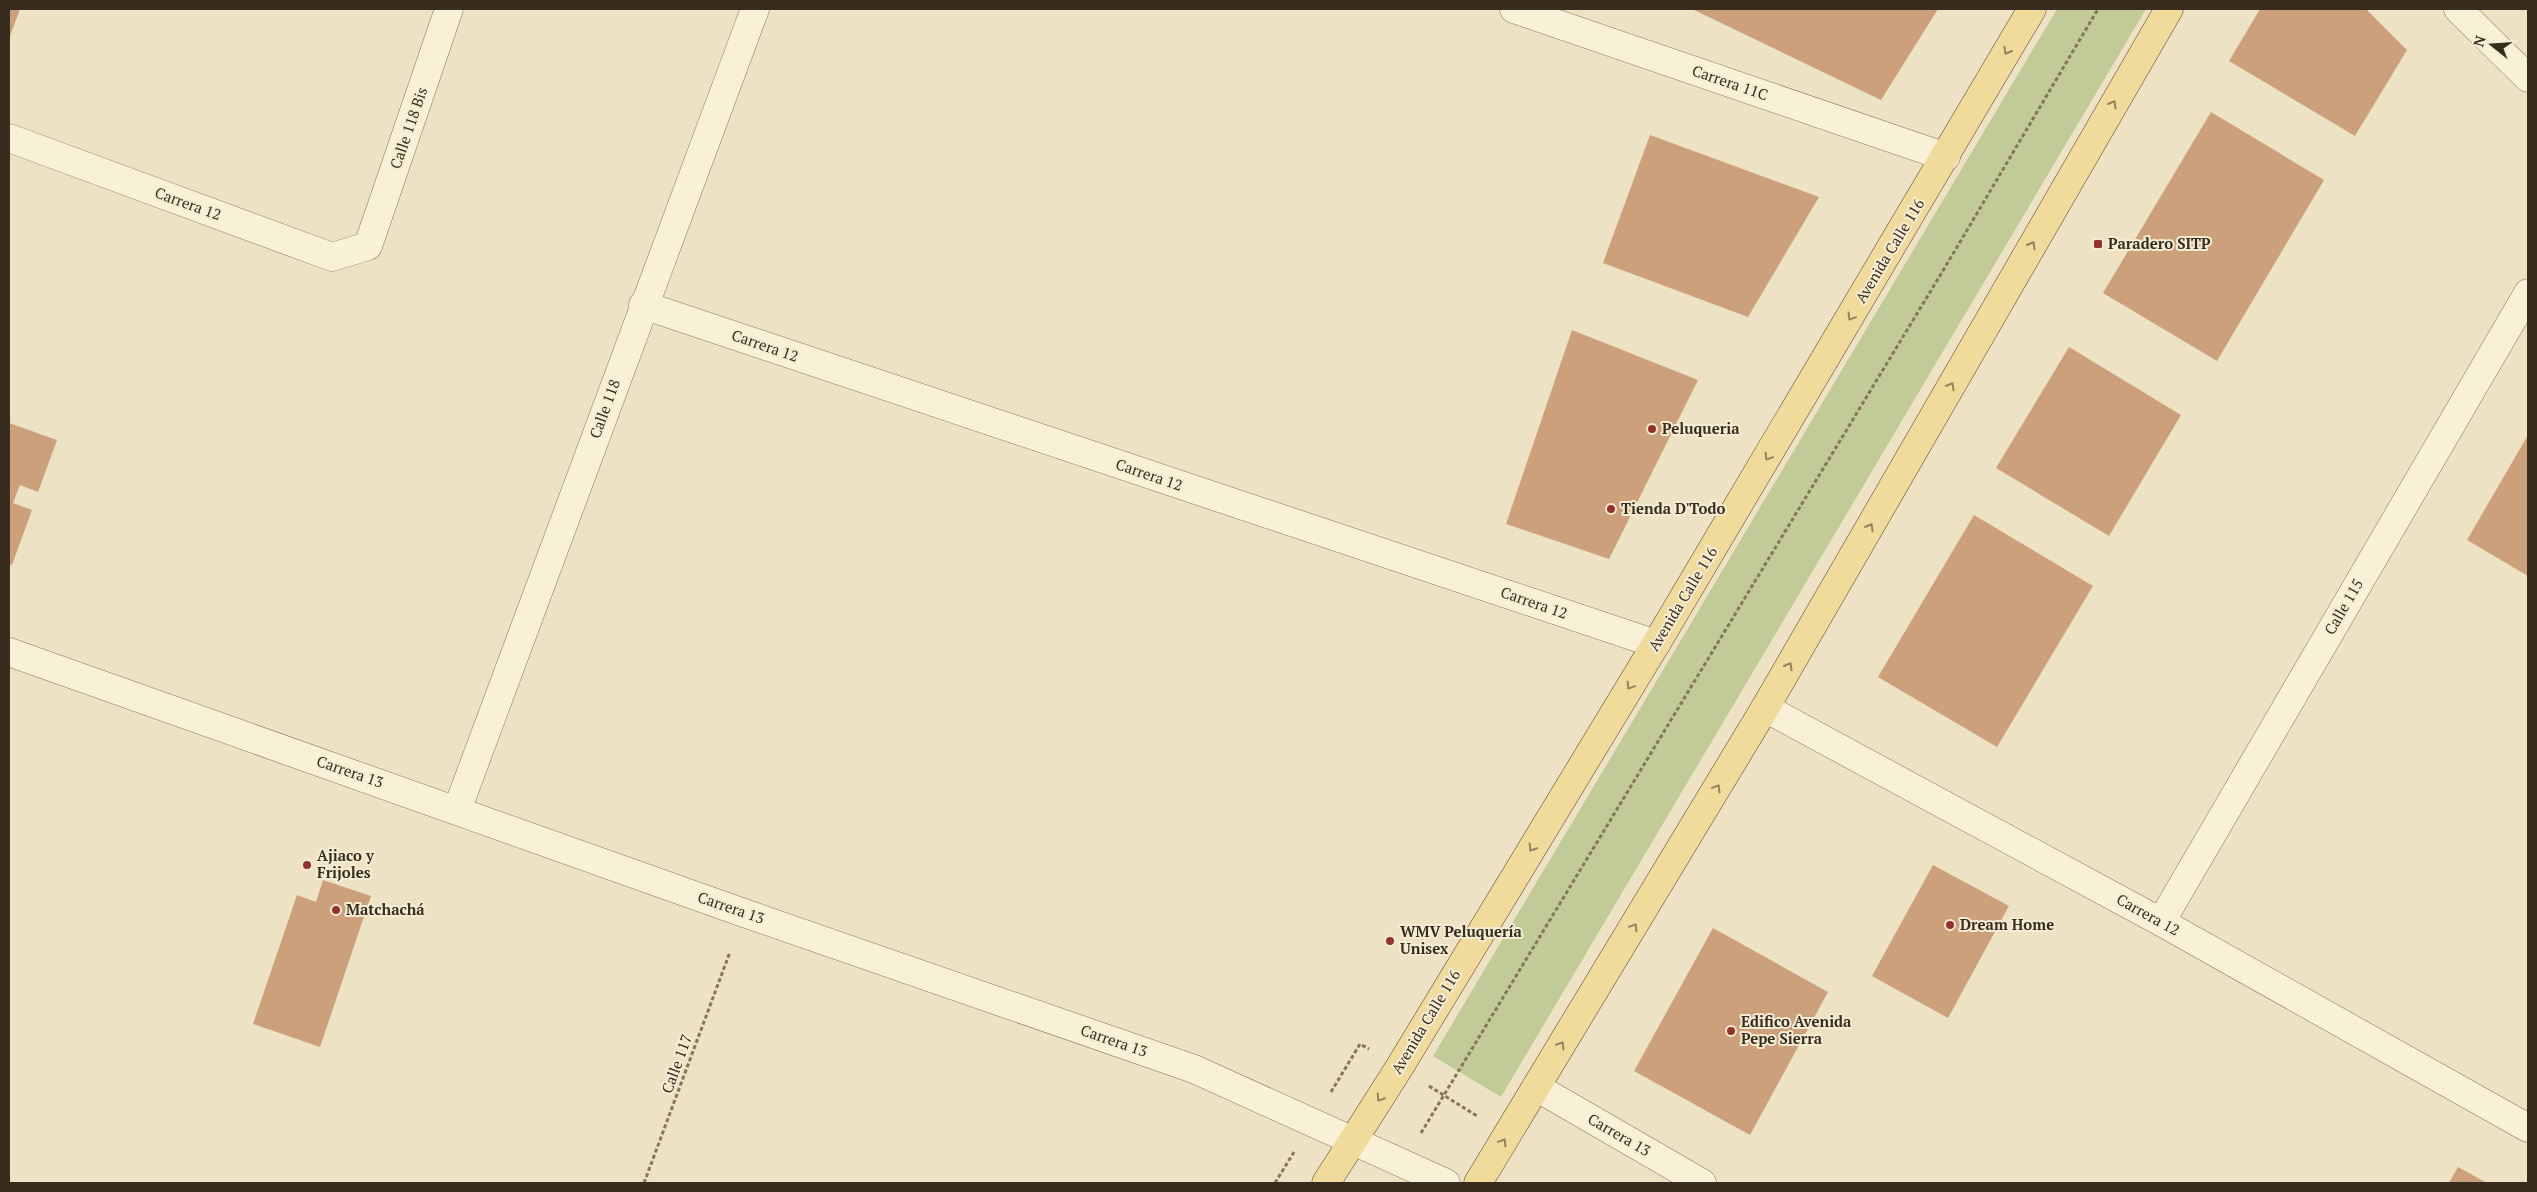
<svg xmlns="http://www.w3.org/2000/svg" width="2537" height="1192" viewBox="0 0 2537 1192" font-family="'PT Serif',serif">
  <rect width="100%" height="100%" fill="#ede3c4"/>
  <!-- green -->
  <path fill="#c2cb98" d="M2057 9H2146L1501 1097 1433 1056Z"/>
  <!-- building -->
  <path fill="#cba07a" d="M9 9H20L9 39Z
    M1692 9H1938L1881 100Z
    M2260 9H2366L2407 50 2355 136 2229 61Z
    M2211 112 2324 180 2217 361 2103 293Z
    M1650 135 1819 197 1748 317 1603 263Z
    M1572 330 1698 380 1609 559 1506 524Z
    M2069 347 2181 415 2109 536 1996 468Z
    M9 423 57 440 38 492 20 485 13 503 32 510 12 565 9 564Z
    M2528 435V576L2467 540Z
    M1974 515 2093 586 1997 747 1878 677Z
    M1933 865 2009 906 1948 1018 1872 976Z
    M323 880 371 896 320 1047 253 1024 297 895 316 902Z
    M1713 928 1828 992 1750 1135 1634 1071Z
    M2458 1167 2487 1183H2449Z"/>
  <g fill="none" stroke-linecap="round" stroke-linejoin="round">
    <defs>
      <path id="minor" d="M1514 9 1946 157
        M2458 9 2528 78
        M9 138 332 257 368 246 449 9
        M643 305 1656 644
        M9 652 744 913 1194 1069 1446 1183
        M1765 708 2161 922 2528 1128
        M457 810 755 9
        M2161 922 2528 293
        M1536 1087 1702 1183"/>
      <path id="major" d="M1326 1183 1399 1068 1656 644 2032 9
        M1478 1183 1765 708 2169 9"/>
    </defs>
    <!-- minor casing -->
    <use href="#minor" stroke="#87755a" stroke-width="29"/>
    <!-- major casing -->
    <use href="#major" stroke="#55432f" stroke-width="29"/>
    <!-- path -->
    <path stroke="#87755a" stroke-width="3" stroke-dasharray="4 2.5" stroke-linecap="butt" d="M1429 1086 1477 1116
      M1331 1092 1360 1044 1369 1049
      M1421 1133 1944 269 2098 9
      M644 1183 730 952
      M1275 1183 1294 1152"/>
    <!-- minor -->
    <use href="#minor" stroke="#f8f0d7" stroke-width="28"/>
    <!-- major -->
    <use href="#major" stroke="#f0da9c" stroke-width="28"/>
  </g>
  <!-- one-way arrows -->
  <defs><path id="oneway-chevron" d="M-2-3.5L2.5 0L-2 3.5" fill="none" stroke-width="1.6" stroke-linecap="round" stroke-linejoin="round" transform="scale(1.25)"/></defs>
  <g stroke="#94835d">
    <use href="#oneway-chevron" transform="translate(2007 51) rotate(120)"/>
    <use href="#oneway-chevron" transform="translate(2113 104) rotate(-60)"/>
    <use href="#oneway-chevron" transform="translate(2032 245) rotate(-60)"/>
    <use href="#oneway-chevron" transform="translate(1851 317) rotate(121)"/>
    <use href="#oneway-chevron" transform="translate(1951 386) rotate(-60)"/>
    <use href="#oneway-chevron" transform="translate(1768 457) rotate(121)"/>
    <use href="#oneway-chevron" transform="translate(1870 527) rotate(-60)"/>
    <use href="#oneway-chevron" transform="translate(1789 666) rotate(-60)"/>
    <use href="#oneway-chevron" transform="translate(1630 686) rotate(121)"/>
    <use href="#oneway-chevron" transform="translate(1717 788) rotate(-59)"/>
    <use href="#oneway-chevron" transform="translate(1532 848) rotate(122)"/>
    <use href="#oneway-chevron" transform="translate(1634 927) rotate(-59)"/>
    <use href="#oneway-chevron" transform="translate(1561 1045) rotate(-58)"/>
    <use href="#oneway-chevron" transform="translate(1380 1098) rotate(123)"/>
    <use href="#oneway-chevron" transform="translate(1503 1142) rotate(-59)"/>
  </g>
  <!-- markers -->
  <g fill="#95302c" stroke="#f5edd3" stroke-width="2">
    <rect x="2093" y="239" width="10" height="10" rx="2.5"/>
    <circle cx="1652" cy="429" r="5"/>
    <circle cx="1611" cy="509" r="5"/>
    <circle cx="307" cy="865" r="5"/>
    <circle cx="336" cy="910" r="5"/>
    <circle cx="1950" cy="925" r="5"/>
    <circle cx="1390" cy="941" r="5"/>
    <circle cx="1731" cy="1031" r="5"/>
  </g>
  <g text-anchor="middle" stroke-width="4" stroke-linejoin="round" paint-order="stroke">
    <!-- street labels -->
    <g font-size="15" fill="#372c1e" stroke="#f5edd3">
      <text transform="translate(1730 83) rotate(19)" y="5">Carrera 11C</text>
      <text transform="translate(409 128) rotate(-71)" y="5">Calle 118 Bis</text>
      <text transform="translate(188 204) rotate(20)" y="5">Carrera 12</text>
      <text transform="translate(1890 251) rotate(-59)" y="5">Avenida Calle 116</text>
      <text transform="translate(765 346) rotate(19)" y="5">Carrera 12</text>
      <text transform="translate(605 409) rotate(-70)" y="5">Calle 118</text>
      <text transform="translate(1149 475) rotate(19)" y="5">Carrera 12</text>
      <text transform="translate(1683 599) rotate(-59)" y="5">Avenida Calle 116</text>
      <text transform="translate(1534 603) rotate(19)" y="5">Carrera 12</text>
      <text transform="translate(2344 607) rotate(-60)" y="5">Calle 115</text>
      <text transform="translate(350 772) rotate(19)" y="5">Carrera 13</text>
      <text transform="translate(731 908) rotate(19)" y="5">Carrera 13</text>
      <text transform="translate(2148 915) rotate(29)" y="5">Carrera 12</text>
      <text transform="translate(1426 1022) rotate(-59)" y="5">Avenida Calle 116</text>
      <text transform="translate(1114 1041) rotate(19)" y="5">Carrera 13</text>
      <text transform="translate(677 1064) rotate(-70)" y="5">Calle 117</text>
      <text transform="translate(1619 1135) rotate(30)" y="5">Carrera 13</text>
    </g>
    <!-- poi labels -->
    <g font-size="15" font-weight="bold" fill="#372c1e" stroke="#f5edd3" text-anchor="start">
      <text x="2108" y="249">Paradero SITP</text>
      <text x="1662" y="434">Peluqueria</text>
      <text x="1621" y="514">Tienda D'Todo</text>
      <text x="317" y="861">Ajiaco y<tspan x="317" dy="17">Frijoles</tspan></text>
      <text x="346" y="915">Matchachá</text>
      <text x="1960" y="930">Dream Home</text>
      <text x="1400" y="937">WMV Peluquería<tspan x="1400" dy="17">Unisex</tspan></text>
      <text x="1741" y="1027">Edifico Avenida<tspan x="1741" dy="17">Pepe Sierra</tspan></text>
    </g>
  </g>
  <!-- border -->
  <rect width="2537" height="1192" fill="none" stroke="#372c1e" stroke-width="20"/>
  <!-- north arrow -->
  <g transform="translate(2492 45) rotate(287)" stroke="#f5edd3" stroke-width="4" paint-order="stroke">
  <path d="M0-4L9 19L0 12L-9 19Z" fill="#372c1e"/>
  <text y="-8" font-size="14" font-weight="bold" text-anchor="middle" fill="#372c1e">N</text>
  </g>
</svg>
